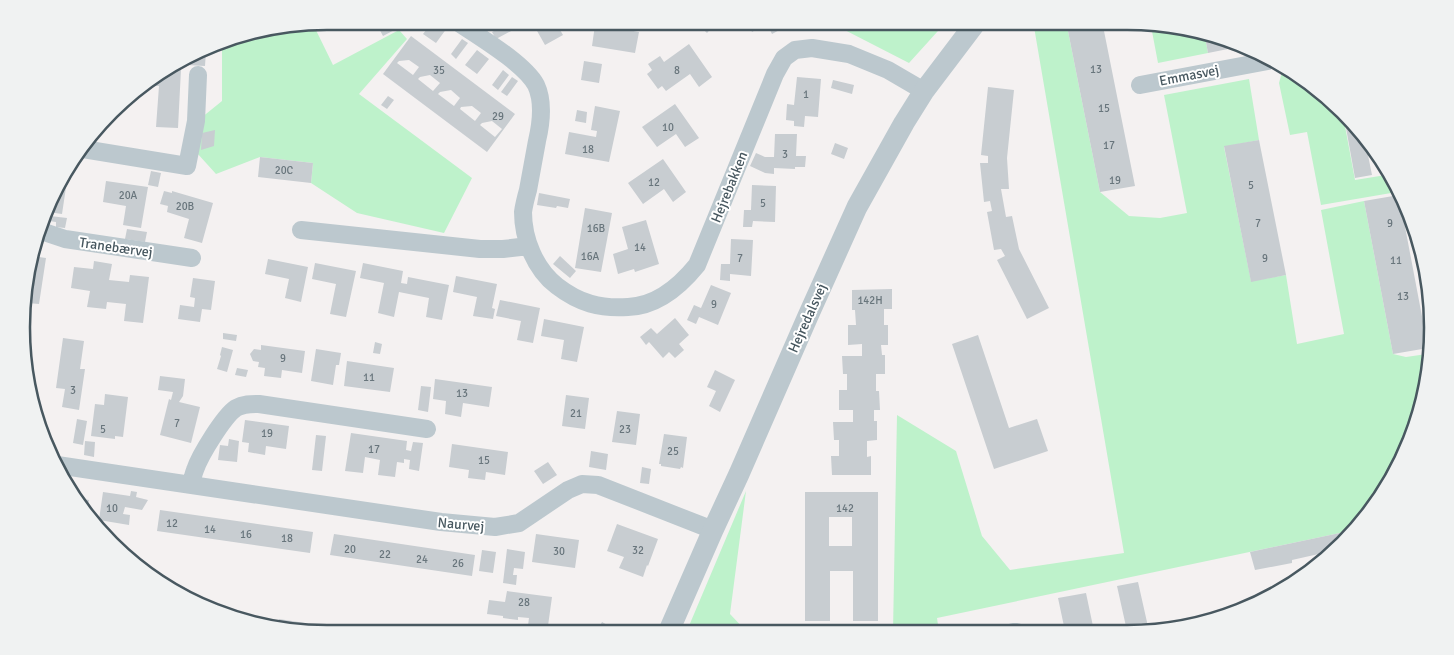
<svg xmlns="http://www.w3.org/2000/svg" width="1454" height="655" viewBox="0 0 1454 655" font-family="Signika,sans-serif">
  <rect width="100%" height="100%" fill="#f4f1f1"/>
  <!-- green -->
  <path fill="#bef2cb" d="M833 21H947L909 63 833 24Z
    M1033 21H1066L1100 192 1129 216 1160 218 1187 213 1164 95 1249 79 1259 140 1224 147 1251 281 1286 275 1297 344 1344 334 1321 210 1364 201 1393 354 1406 357 1427 354 1410 444 1370 514 1354 530 937 618 939 632H893L897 415 956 451 982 536 1010 570 1124 553Z
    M313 24 333 65 399 30 407 39 359 94 472 178 444 233 357 213 311 183 313 163 260 157 216 174 197 153 201 118 222 101V41L229 38Z
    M1151 26 1205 37 1208 53 1158 63Z
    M1284 71 1342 110 1355 180 1386 175 1397 192 1321 205 1307 132 1290 135 1279 83 1282 72Z
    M746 491 730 614 747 632 686 633Z"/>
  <!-- building -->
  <path fill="#c8cdd1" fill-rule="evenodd" d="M375 21H399L402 26 383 36Z
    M433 21H437L447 28 436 43 423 34Z
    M514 21H555L563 35 545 45 532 22 518 30Z
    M606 21H618L617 28 639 32 635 53 592 46 595 25 605 27Z
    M694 21H718L707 33Z
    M747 21H789L785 24 787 26 772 34 767 24 752 32Z
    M1066 21H1102L1135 186 1100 192Z
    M509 23 513 30 496 39 492 32Z
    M411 36 515 114 487 152 383 74ZM409 60 419 67 413 75 397 63 399 61ZM430 75 440 83 433 91 418 79 420 77ZM451 90 460 98 454 106 438 94 440 92ZM472 106 481 113 475 121 460 109 461 107ZM492 121 502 129 495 137 480 125 482 123Z
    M1205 37 1242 44 1243 46 1208 53Z
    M462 39 468 43 456 59 451 54Z
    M689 44 712 77 699 87 690 74 666 91 662 86 658 89 647 74 652 70 648 64 660 56 664 62Z
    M477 50 489 59 477 74 465 65Z
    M206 51 205 66 187 65 185 63Z
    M584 61 602 64 599 83 581 80Z
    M174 69H181L178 128 156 127 159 86H146Z
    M503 70 509 75 498 90 492 85Z
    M512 77 518 81 507 96 501 92Z
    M797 77 821 79 818 117 805 116 804 127 794 126V121L786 120 787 104 794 105Z
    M833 80 854 85 852 94 831 88Z
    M988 87 1014 90 1007 158 1009 189H1001L1006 217 1012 216 1019 249 1049 308 1027 319 997 260 1005 256 1001 249 994 250 987 212 992 211 990 201 984 202 980 163H988V156L981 155Z
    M388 96 394 100 387 109 381 105Z
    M675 104 699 138 685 147 676 134 657 147 642 127Z
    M595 106 620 111 609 162 565 154 569 132 596 137 597 131 591 130Z
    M577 110 587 112 586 123 575 121Z
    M1343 111 1366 145 1372 175 1355 178Z
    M215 130 214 146 201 150 202 133Z
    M775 134H797L796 156H806L805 167H795V169L774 168V174L765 173 750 166 756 153 765 157H774Z
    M1259 140 1286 275 1251 282 1224 146Z
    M835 143 848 148 844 159 831 154Z
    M260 157 313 163 311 183 258 177Z
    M663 159 686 192 673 202 664 189 643 204 628 183Z
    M151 171 161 173 158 187 148 185Z
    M63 173 68 174 62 214 48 212Z
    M106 181 148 187 141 228 123 225 126 206 103 202Z
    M752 185 776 186 775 222 753 221 752 227H743L744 210H751Z
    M164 191 172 193V191L213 203 202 243 184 238 189 219 167 212 168 206 160 204Z
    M539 193 570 199 568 208 557 206 556 208 537 205Z
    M1399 195 1428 348 1393 354 1364 201Z
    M585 208 612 213 601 272 575 268Z
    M50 216 67 218 65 228 56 227V222L49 221Z
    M646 220 659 264 635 272 634 269 618 274 613 254 628 249 622 227Z
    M127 229 147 232 145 242 125 239Z
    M731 239 753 240 751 276 730 274V281L720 280 721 264H730Z
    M32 256 46 258 39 304 27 303V268Z
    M560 256 576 271 570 278 553 264Z
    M268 259 308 267 301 302 285 298 289 279 265 274Z
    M94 261 112 264 109 280 129 282 130 275 149 277 143 323 124 321 126 304 107 302 106 309 87 307 90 291 71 288 74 267 93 269Z
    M315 263 356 271 346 317 330 314 336 284 312 279Z
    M363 263 403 271 401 283 407 284 408 277 449 285 442 320 426 317 429 298 399 292 394 317 378 313 384 283 360 278Z
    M456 276 497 284 492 308 495 309 493 319 473 316 477 297 453 292Z
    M193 278 215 281 211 310 202 309 200 322 178 319 180 305 194 307 195 298 190 297Z
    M711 285 731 293 718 325 699 317 696 324 687 320 694 305 701 308Z
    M892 289V309H884V325H888V345H881L882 355H885V374H876V391H879L880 410H874V421H877V440L867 441V457L871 456V475H832L831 456H839V440H834L833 422H853V410H839V390H847V374H843L842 356H862V344L848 345V325H856L855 310H852V290Z
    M500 300 540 308 533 343 517 340 521 321 496 316Z
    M675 318 689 335 679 344 684 350 675 358 669 352 663 358 649 342 646 345 640 337 651 328 657 334Z
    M544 319 584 327 577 362 561 359 564 340 541 336Z
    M223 333 237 335 236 341 223 339Z
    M978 335 1009 428 1037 419 1048 451 994 469 952 344Z
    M63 338 84 341 80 369H85L79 410 62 407 65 389 56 388Z
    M375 342 382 344 380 354 373 353Z
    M261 345 305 351 302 373 282 370 281 378 264 376 265 368 258 367 259 362 253 361 250 354 254 349 261 350Z
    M222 347 233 350 227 372 217 369 221 356 220 355Z
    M316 349 341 353 339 365H336L333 385 311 381Z
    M347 361 394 368 390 392 344 386Z
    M237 368 248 370 246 377 235 375Z
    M715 370 735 380 720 412 709 406 716 391 707 387Z
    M160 376 185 379 183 396 179 402 200 407 191 443 160 435 169 399 171 400 173 392 158 390Z
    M435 379 492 387 489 407 463 403 461 417 445 414 446 401 433 399Z
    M421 386 431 387 428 412 418 410Z
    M105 394 128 397 123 437 115 436V439L91 436 95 404 104 405Z
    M566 395 589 398 585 429 562 426Z
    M617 411 640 414 636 445 612 442Z
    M77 419 87 421 83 445 73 443Z
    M245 420 289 426 286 449 266 446 265 455 248 452 249 443 242 442Z
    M351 433 407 441 406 450 411 451 413 442 423 443 419 471 409 469 410 460 404 459V463L397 462 395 477 378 475 380 460 365 457 363 473 345 471Z
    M664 434 687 437 683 468 681 467 680 469 661 466V464H659Z
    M316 435 326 436 322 471 312 470Z
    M229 439 239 441 237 462 218 460 220 445 228 446Z
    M85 441 95 442 94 457 84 455Z
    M452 444 508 452 505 475 486 472 485 480 468 478 469 470 449 467Z
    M591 451 608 454 606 470 589 467Z
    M548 462 557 475 543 484 534 471Z
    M642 467 651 469 649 484 640 483Z
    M62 481 75 483 73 494 66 485Z
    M131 491 137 492 136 497 148 500 142 510 125 507 123 514 130 515 129 525 99 520 103 492 130 496Z
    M805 492H878V621H853V571H830V621H805ZM829 517H852V546H829Z
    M77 498 89 500 87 511Z
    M160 510 313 532 310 553 157 531Z
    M617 524 658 539 648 566 647 565 643 577 619 568 624 557 607 551Z
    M1354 530 1332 551 1292 560V563L1255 570 1250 552Z
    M334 534 475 555 472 576 330 555Z
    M536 534 579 540 575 568 532 562Z
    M507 549 525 552 523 569 514 568 513 575H517L516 585 503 583Z
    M482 550 496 552 493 573 479 571Z
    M1138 582 1149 631H1127L1117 586Z
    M507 591 552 597 547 633H527L529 618 518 617V620L503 618V616L487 614 489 600 505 602Z
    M1086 593 1094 631H1065L1058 598Z
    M279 619 305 623 304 629 278 624Z
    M602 622 622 633H596Z"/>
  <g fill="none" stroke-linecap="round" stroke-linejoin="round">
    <!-- minor -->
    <path stroke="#bcc8ce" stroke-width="18" d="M456 21C478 36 524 63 536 85 544 102 541 124 537 141 534 157 531 174 528 190 526 197 524 205 523 212 523 239 535 269 557 286 579 303 600 309 628 307 657 306 680 286 697 265L775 74 784 58 795 50 812 48 849 54 888 70 924 91
      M1140 85 1268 61
      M83 149 187 166 196 121 198 75
      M301 230 480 249H503L529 246
      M41 231 65 239 192 258
      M57 465 441 522 495 527 519 523 568 490 582 484 598 485 713 530
      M191 485C192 480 193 475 195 470 200 455 224 416 236 408 243 404 251 404 259 404L427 429
      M1013 632H1017"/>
    <!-- tertiary -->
    <path stroke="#bcc8ce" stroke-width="21" d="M668 633 713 530 739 474 808 316 857 207 904 123 924 91 977 21"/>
  </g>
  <g text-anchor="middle" stroke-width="4" stroke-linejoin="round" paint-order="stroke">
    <!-- number labels -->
    <g font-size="11" fill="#68757c">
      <text x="1096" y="73">13</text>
      <text x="439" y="74">35</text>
      <text x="677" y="74">8</text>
      <text x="806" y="98">1</text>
      <text x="1104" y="112">15</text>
      <text x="498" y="120">29</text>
      <text x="668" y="131">10</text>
      <text x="1109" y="149">17</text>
      <text x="588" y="153">18</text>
      <text x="785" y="158">3</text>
      <text x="284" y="174">20C</text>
      <text x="1115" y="184">19</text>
      <text x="654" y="186">12</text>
      <text x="1251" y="189">5</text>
      <text x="128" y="199">20A</text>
      <text x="763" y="207">5</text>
      <text x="185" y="210">20B</text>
      <text x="1258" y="227">7</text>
      <text x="1390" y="227">9</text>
      <text x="596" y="232">16B</text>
      <text x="640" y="251">14</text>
      <text x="590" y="260">16A</text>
      <text x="740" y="262">7</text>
      <text x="1265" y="262">9</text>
      <text x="1396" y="264">11</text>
      <text x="1403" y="300">13</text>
      <text x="870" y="304">142H</text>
      <text x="714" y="308">9</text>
      <text x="283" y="362">9</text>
      <text x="369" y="381">11</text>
      <text x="73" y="394">3</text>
      <text x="462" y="397">13</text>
      <text x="576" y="417">21</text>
      <text x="177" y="427">7</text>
      <text x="103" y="433">5</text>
      <text x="625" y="433">23</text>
      <text x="267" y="437">19</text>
      <text x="374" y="453">17</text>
      <text x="673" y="455">25</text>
      <text x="484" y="464">15</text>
      <text x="112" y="512">10</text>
      <text x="845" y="512">142</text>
      <text x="172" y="527">12</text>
      <text x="210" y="533">14</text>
      <text x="246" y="538">16</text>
      <text x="287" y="542">18</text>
      <text x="350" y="553">20</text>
      <text x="638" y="554">32</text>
      <text x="559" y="555">30</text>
      <text x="385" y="558">22</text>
      <text x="422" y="563">24</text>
      <text x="458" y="567">26</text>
      <text x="524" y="606">28</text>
    </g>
    <!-- street labels -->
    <g font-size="14" fill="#485860" stroke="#fff">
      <text transform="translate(1189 75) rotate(-11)" y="5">Emmasvej</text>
      <text transform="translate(729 187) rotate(-68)" y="5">Hejrebakken</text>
      <text transform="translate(116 247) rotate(8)" y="5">Tranebærvej</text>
      <text transform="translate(807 318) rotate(-66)" y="5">Hejredalsvej</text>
      <text transform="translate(461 524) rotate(5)" y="5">Naurvej</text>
    </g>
  </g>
  <!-- crop -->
  <path d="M0 0H1454V655H0ZM327 30H1127A297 297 0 0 1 1424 327V328A297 297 0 0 1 1127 625H327A297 297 0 0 1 30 328V327A297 297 0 0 1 327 30Z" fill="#f0f2f2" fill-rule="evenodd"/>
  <path fill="none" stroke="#485860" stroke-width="2.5" d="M327 30H1127A297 297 0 0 1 1424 327V328A297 297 0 0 1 1127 625H327A297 297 0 0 1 30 328V327A297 297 0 0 1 327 30Z"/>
</svg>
